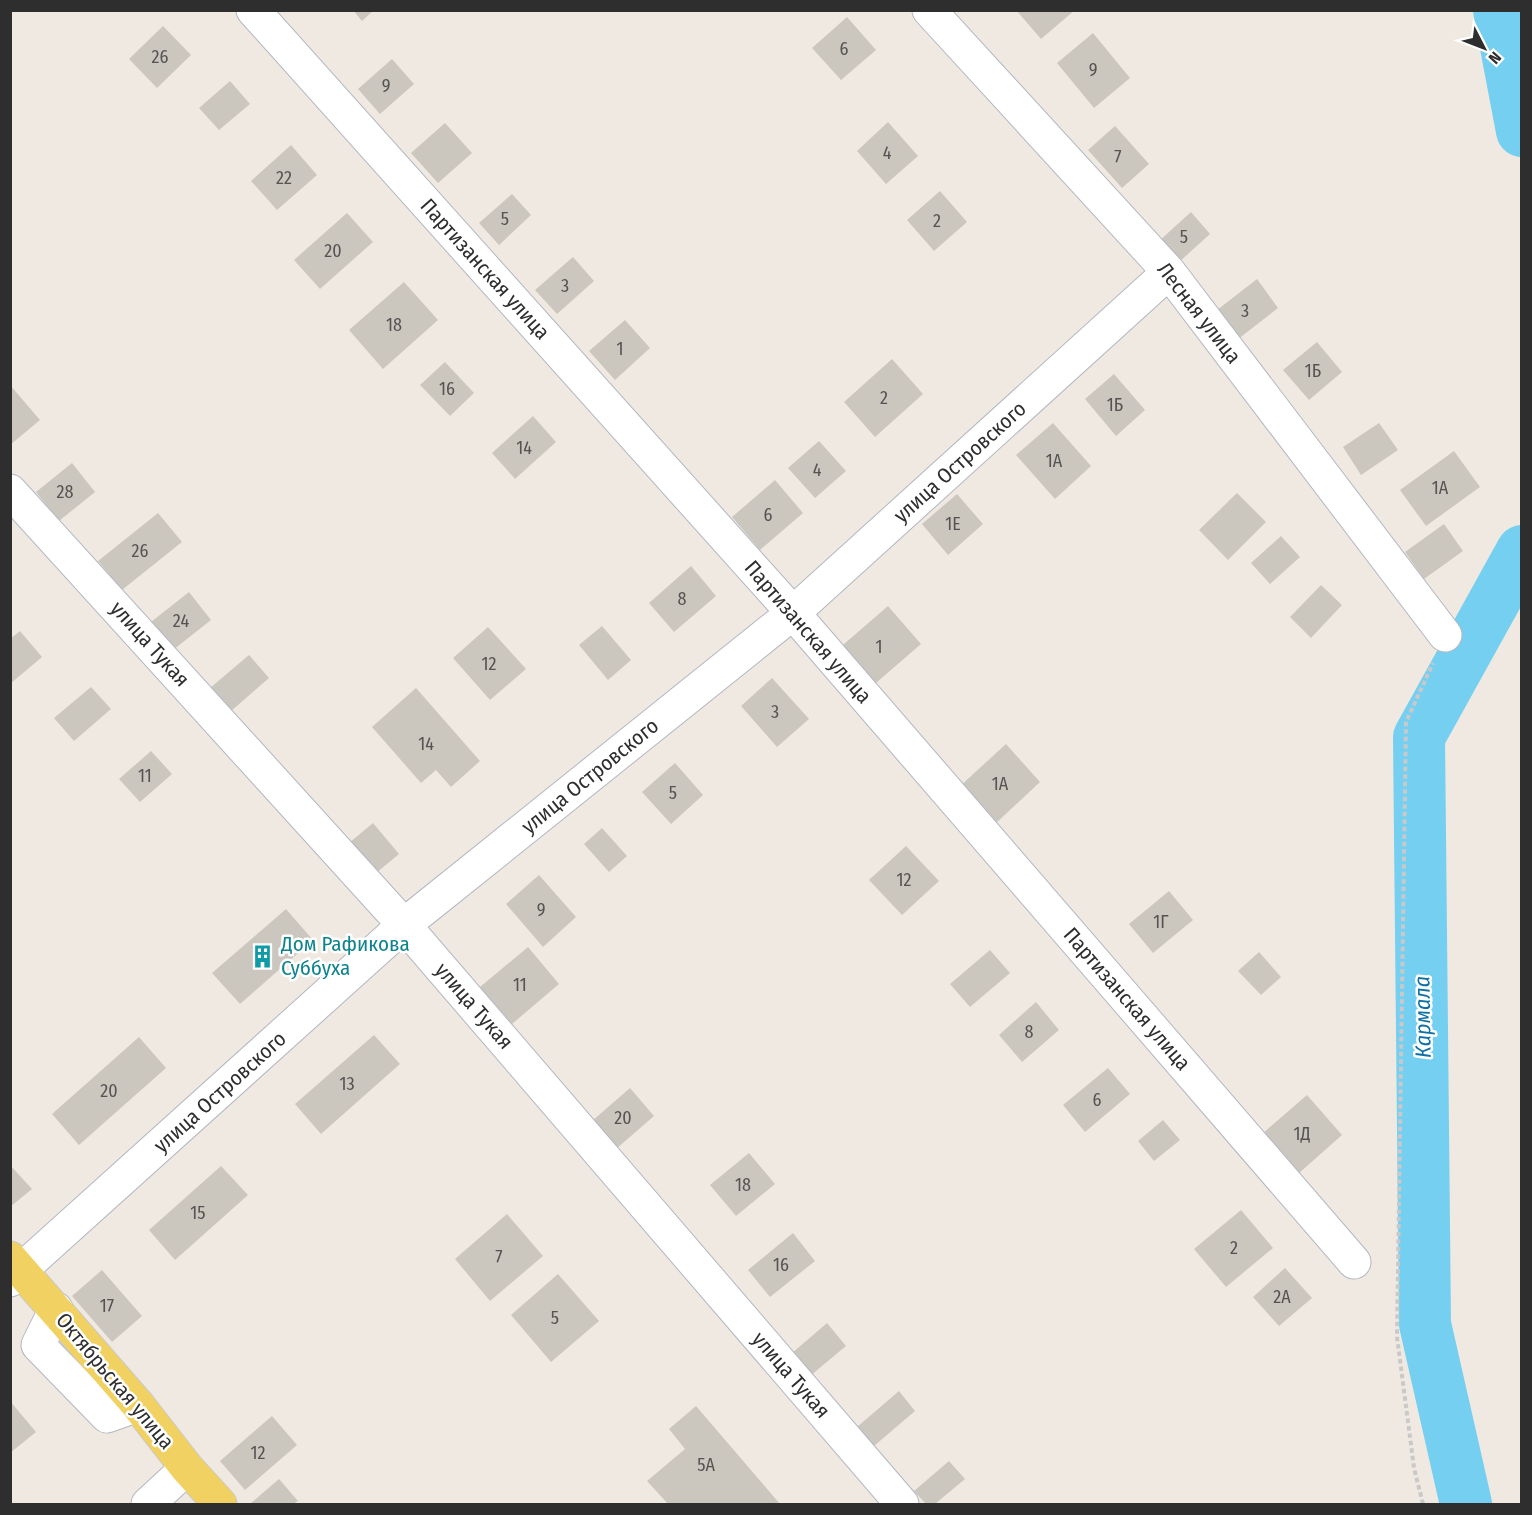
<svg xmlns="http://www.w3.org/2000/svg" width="1532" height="1515" viewBox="0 0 1532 1515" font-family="'Fira Sans Condensed',sans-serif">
  <rect width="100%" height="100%" fill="#efe9e1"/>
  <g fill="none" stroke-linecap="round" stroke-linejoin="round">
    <!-- river -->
    <path stroke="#75cff0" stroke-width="52" d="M1499 10 1522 131
      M1466 1504 1425 1324 1419 737 1522 551"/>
  </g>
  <!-- building -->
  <path fill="#cbc7bf" d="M353 10H374L362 21Z
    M1016 10H1075L1041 39Z
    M847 17 876 50 841 80 812 48Z
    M163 26 191 55 157 88 129 59Z
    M1093 33 1130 78 1094 108 1057 63Z
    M392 59 414 84 380 114 358 89Z
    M230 81 250 104 219 130 199 108Z
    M888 122 918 156 886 184 857 151Z
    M445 123 472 153 438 183 411 153Z
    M1115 126 1149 164 1122 188 1088 150Z
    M291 145 317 175 277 210 251 181Z
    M940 191 967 222 934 251 907 220Z
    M512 194 531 215 499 245 479 223Z
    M1191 212 1210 234 1178 263 1159 241Z
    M347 213 373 242 320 289 294 260Z
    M573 257 594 281 557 314 535 290Z
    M1257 279 1278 308 1233 343 1212 314Z
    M404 282 438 320 383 369 349 330Z
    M625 320 650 348 615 380 589 351Z
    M1317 342 1342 372 1309 400 1283 370Z
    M892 359 923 394 875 437 844 402Z
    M445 362 474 393 450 416 420 385Z
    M1114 374 1145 410 1116 436 1085 399Z
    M10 385 40 420 10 445Z
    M533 416 556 442 515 479 492 453Z
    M1053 423 1091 466 1055 499 1016 455Z
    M1379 423 1398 450 1361 475 1343 447Z
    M819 441 846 471 815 498 788 468Z
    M1454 451 1480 487 1426 526 1400 490Z
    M72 463 95 492 59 521 36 492Z
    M775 480 803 513 760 550 732 517Z
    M1237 493 1266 522 1228 560 1199 530Z
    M957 494 983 524 948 555 922 524Z
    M158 513 182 542 122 590 98 561Z
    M1444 524 1463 551 1424 579 1405 552Z
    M1281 536 1300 557 1270 584 1251 563Z
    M691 566 716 596 674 632 649 603Z
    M1321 585 1342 605 1311 638 1290 617Z
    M189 592 211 620 173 650 151 622Z
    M888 606 921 644 869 689 836 651Z
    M602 626 631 660 608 680 579 645Z
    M488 627 526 669 490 700 453 658Z
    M20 631 42 657 10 684V639Z
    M249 655 269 678 230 712 210 688Z
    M772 678 809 719 777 747 741 706Z
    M91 687 111 709 74 741 54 718Z
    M416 688 480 761 451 787 436 770 421 783 372 727Z
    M1006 744 1040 782 994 825 959 787Z
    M151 751 172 774 140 802 119 779Z
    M675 763 703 795 671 824 642 792Z
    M373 823 399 854 375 874 349 843Z
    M602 828 627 856 609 872 584 844Z
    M906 846 939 881 902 915 869 880Z
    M539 875 576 917 543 947 506 904Z
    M1169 891 1193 920 1153 953 1129 924Z
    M286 909 313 940 240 1004 212 973Z
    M528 947 559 984 512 1024 480 987Z
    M990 950 1010 973 970 1007 950 984Z
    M1259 952 1281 977 1261 995 1238 971Z
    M1036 1002 1059 1030 1022 1062 999 1035Z
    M374 1035 400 1064 321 1134 295 1104Z
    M139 1037 166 1068 79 1145 52 1114Z
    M1108 1068 1130 1094 1085 1132 1063 1105Z
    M630 1088 654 1116 616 1149 592 1121Z
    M1307 1095 1342 1135 1298 1174 1262 1134Z
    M1163 1120 1180 1140 1154 1161 1138 1141Z
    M749 1153 775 1184 736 1216 710 1185Z
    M10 1165 32 1189 10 1207Z
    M221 1166 248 1195 175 1260 149 1230Z
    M1241 1210 1273 1248 1226 1287 1194 1249Z
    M507 1214 543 1256 490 1301 455 1259Z
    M793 1233 815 1261 770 1297 748 1270Z
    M1285 1268 1312 1298 1279 1326 1253 1297Z
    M102 1270 142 1316 112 1342 72 1296Z
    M558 1274 599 1321 551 1362 511 1315Z
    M827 1323 846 1346 810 1376 791 1354Z
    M899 1391 915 1411 874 1446 857 1427Z
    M10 1401 36 1432 10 1453Z
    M696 1406 780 1504H668L647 1481 685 1449 669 1429Z
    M272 1416 297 1445 245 1490 220 1461Z
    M949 1461 965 1479 935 1504H926L914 1491Z
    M279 1479 298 1501 293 1504H250Z"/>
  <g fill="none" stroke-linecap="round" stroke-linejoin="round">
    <defs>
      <path id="minor" d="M253 10 793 613 1354 1262
        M929 10 1169 272 1445 635
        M10 491 404 925 902 1504
        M10 1280 404 925 793 613 1169 272
        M56 1309 38 1345 107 1416 138 1405
        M148 1504 187 1468"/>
      <path id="major" d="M10 1258 138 1405 187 1468 220 1504"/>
    </defs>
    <!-- minor casing -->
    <use href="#minor" stroke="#b4b7c1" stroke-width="35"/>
    <!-- major casing -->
    <use href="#major" stroke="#c9c9c9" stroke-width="35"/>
    <!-- path -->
    <path stroke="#c9c9c9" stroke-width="4" stroke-dasharray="4.5 3" stroke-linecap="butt" d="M1423 1504 1414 1468 1397 1337 1406 722 1433 663"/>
    <!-- minor -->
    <use href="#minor" stroke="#fff" stroke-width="33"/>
    <!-- major -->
    <use href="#major" stroke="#f2d163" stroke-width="33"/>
  </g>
  <!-- icons -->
  <defs>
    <symbol id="building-bare" viewBox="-9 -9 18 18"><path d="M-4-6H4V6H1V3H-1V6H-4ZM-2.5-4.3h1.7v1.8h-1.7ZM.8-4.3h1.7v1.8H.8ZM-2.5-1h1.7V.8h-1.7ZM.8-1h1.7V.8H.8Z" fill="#0f9aa8" stroke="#fff" stroke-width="2.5" paint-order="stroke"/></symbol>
  </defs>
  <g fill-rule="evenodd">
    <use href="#building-bare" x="246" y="940" width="33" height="33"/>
  </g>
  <g text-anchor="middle" stroke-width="5" stroke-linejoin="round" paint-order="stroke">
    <!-- number labels -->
    <g font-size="18" fill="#555452">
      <text x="844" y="55">6</text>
      <text x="160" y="63">26</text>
      <text x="1093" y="76">9</text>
      <text x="386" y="92">9</text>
      <text x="887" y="159">4</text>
      <text x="1118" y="163">7</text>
      <text x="284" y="184">22</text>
      <text x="505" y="225">5</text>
      <text x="937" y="227">2</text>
      <text x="1184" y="243">5</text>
      <text x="333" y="257">20</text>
      <text x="565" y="292">3</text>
      <text x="1245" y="317">3</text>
      <text x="394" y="331">18</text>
      <text x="620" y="355">1</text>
      <text x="1313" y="377">1Б</text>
      <text x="447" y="395">16</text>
      <text x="884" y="404">2</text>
      <text x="1115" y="411">1Б</text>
      <text x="524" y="454">14</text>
      <text x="1054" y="467">1А</text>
      <text x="817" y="476">4</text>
      <text x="1440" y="494">1А</text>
      <text x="65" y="498">28</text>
      <text x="768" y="521">6</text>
      <text x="953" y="530">1Е</text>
      <text x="140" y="557">26</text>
      <text x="682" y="605">8</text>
      <text x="181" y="627">24</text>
      <text x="879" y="653">1</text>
      <text x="489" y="670">12</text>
      <text x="775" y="718">3</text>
      <text x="426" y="750">14</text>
      <text x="145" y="782">11</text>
      <text x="1000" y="790">1А</text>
      <text x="673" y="799">5</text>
      <text x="904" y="886">12</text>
      <text x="541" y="916">9</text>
      <text x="1161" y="928">1Г</text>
      <text x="520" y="991">11</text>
      <text x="1029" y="1038">8</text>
      <text x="347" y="1090">13</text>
      <text x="109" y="1097">20</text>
      <text x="1097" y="1106">6</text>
      <text x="623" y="1124">20</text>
      <text x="1302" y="1140">1Д</text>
      <text x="743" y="1191">18</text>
      <text x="198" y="1219">15</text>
      <text x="1234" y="1254">2</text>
      <text x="499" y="1263">7</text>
      <text x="781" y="1271">16</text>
      <text x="1282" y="1303">2А</text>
      <text x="107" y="1312">17</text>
      <text x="555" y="1324">5</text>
      <text x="258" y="1459">12</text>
      <text x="706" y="1471">5А</text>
    </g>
    <!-- street labels -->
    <g font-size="21" fill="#2e2e2e" stroke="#fff">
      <text transform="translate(485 269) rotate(48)" y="7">Партизанская улица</text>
      <text transform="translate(1199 313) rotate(52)" y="7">Лесная улица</text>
      <text transform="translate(960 462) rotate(-42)" y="7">улица Островского</text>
      <text transform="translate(808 632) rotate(49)" y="7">Партизанская улица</text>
      <text transform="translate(150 644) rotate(48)" y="7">улица Тукая</text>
      <text transform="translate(590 776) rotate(-39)" y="7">улица Островского</text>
      <text transform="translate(1127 999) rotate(49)" y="7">Партизанская улица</text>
      <text transform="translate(474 1006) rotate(49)" y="7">улица Тукая</text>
      <text transform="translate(220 1092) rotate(-42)" y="7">улица Островского</text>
      <text transform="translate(791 1375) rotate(49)" y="7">улица Тукая</text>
      <text transform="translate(115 1381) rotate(50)" y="7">Октябрьская улица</text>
    </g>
    <!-- culture labels -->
    <g font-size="21" fill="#0d838f" stroke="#fff" text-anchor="start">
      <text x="281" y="951">Дом Рафикова<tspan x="281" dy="24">Суббуха</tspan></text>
    </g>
    <!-- water labels -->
    <g font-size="22" font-style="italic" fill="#0d6fa3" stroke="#fff">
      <text transform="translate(1422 1017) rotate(-91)" y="8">Кармала</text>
    </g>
  </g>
  <!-- border -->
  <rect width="1532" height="1515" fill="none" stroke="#2e2e2e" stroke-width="24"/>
  <!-- north arrow -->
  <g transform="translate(1484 48) rotate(132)" stroke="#ffffff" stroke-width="4.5" paint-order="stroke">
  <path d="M0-4.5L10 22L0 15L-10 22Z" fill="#2e2e2e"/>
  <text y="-9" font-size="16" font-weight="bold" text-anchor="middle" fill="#2e2e2e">N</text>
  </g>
</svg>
